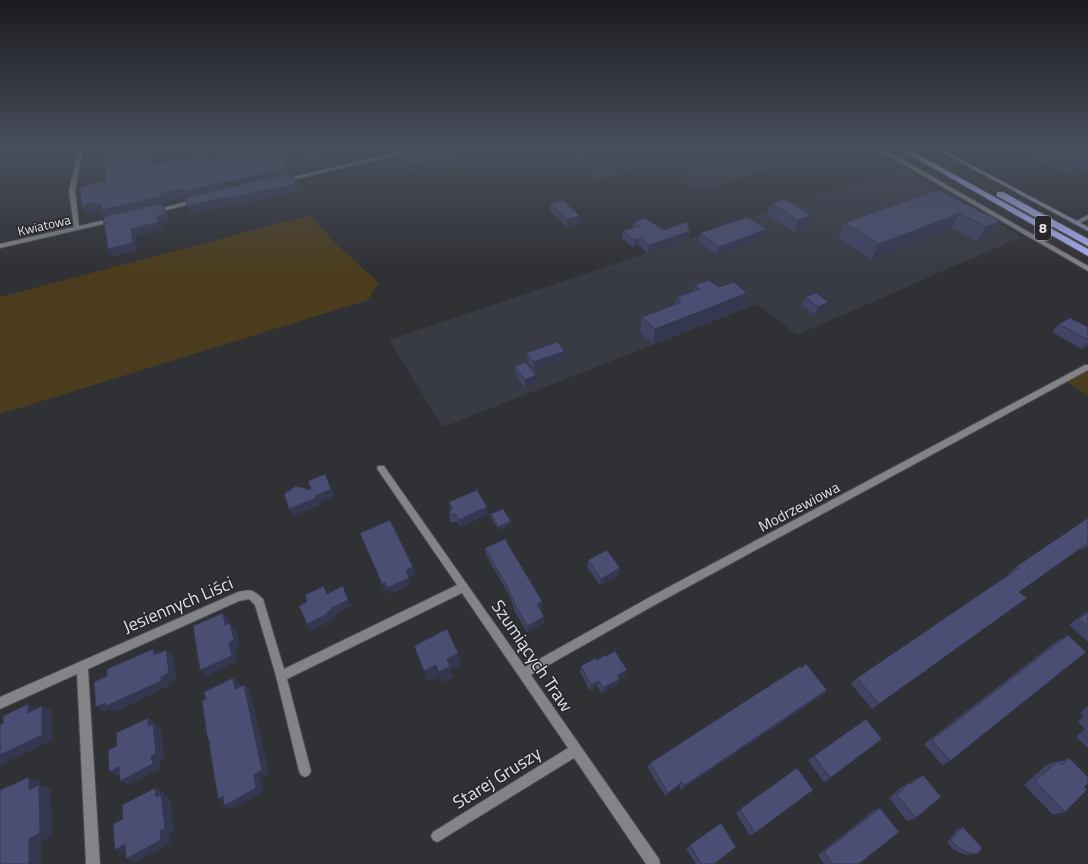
<svg xmlns="http://www.w3.org/2000/svg" width="1088" height="864" viewBox="0 0 1088 864" font-family="'Titillium Web',sans-serif">
  <rect width="100%" height="100%" fill="#303135"/>
  <!-- built -->
  <path fill="#393b44" d="M562 149H711L594 181Z
    M757 149H822L828 152 697 191 671 173Z
    M902 167 1021 237 797 335 757 304 443 427 389 340Z"/>
  <!-- green -->
  <path fill="#4b3c1d" d="M311 215 332 240 379 283 368 300 0 414V297Z
    M1088 369V395L1065 381Z"/>
  <g fill="none" stroke-linecap="round" stroke-linejoin="round">
    <defs>
      <path id="street" d="M79 149H83L75 191 79 226 114 218 116 219V221L0 248V244L74 227 69 191Z
        M414 149H421L283 182 280 180Z
        M872 149H877L900 158 1088 266V271L896 160Z
        M196 199 199 201 198 202 155 213 152 211Z
        M1088 215V219L1078 224 1073 223Z
        M1085 365H1088V370L658 603 531 675 659 859 660 864H646L574 758 441 840 437 842 433 840 431 836 433 832 568 748 462 593 287 679 311 771 309 775 305 777 301 775 299 771 276 676 255 605 249 599 239 601 88 669 100 864H86L77 674 0 709V697L238 592C252 589 252 589 263 599L284 669 457 585 378 470 377 468 378 466H384L525 667 650 597Z"/>
      <path id="secondary" d="M936 149H941L1088 227V231Z"/>
      <path id="highway" d="M900 149H908L1088 249V256Z
        M997 192H1003L1088 239V246L997 196Z"/>
    </defs>
    <!-- street casing -->
    <use href="#street" stroke="#4d4d50" stroke-width="2"/>
    <!-- secondary casing -->
    <use href="#secondary" stroke="#4d4d50" stroke-width="2"/>
    <!-- highway casing -->
    <use href="#highway" stroke="#4d4d50" stroke-width="2"/>
    <!-- street -->
    <use href="#street" fill="#838388" fill-rule="evenodd"/>
    <!-- secondary -->
    <use href="#secondary" fill="#8f91a9" fill-rule="evenodd"/>
    <!-- highway -->
    <use href="#highway" fill="#acb3f7" fill-rule="evenodd"/>
  </g>
  <!-- wall -->
  <path fill="#404363" d="M203 149 207 159 314 149 320 158 323 166 311 168 304 157 284 162 288 168 290 174 300 191 227 207V205L191 214 185 197 164 202V205H163L166 211 169 221 161 223 163 229 135 236 137 251 112 256 108 249 106 216 104 213 100 214 99 211 87 214 106 181 146 152 151 165 193 157Z
    M406 149H516L413 174 402 166 400 157 402 156 400 150Z
    M571 149H604L580 155Z
    M1037 149H1088V174L1079 170 1068 175 1031 158Z
    M937 190 1000 221 990 236 977 242 952 228 872 259 838 238 844 223Z
    M550 203 580 223 567 227 550 211Z
    M771 204 812 215 808 227 794 232 767 215Z
    M634 222 664 230 690 231 689 238 647 253 639 245 633 247 622 239 623 231 633 228Z
    M767 229 764 237 717 255 698 241 700 233Z
    M695 285 743 308 653 344 640 332 642 317 675 304 677 297 693 291Z
    M805 297 826 310 814 315 802 305Z
    M1059 324 1088 327V345L1082 349 1052 332Z
    M565 351 564 359 534 370 527 361 526 353Z
    M514 367 536 383 525 388 515 374Z
    M449 502 488 515 460 527 458 522H450L449 514 451 510Z
    M491 514 511 521V524L499 530 491 518Z
    M1088 518V546L1082 550 1080 549 1019 592 1027 598 872 709 851 684 857 678 1009 574V573L1017 566Z
    M485 548 542 608 539 609 544 623 527 632 515 612 510 597 486 555Z
    M588 560 620 568 619 575 600 585 587 567Z
    M1088 610V641H1087L1069 625Z
    M1068 635 950 761 942 765 924 744 1057 641Z
    M606 656 625 676 619 679 618 684 602 694 597 686 590 691 580 672 581 666Z
    M827 690 822 695 681 790 679 786 665 796 647 767 650 763Z
    M1088 706V748L1076 737 1085 729 1078 722 1084 716 1080 713Z
    M866 719 830 778 824 782 808 760Z
    M1069 758 1084 787 1065 812 1053 815 1024 785 1046 765 1058 761 1059 762Z
    M797 768 755 833 750 836 736 813Z
    M923 775 916 818 907 821 889 798 901 787 909 783 915 779Z
    M880 808 859 864H824L818 855 873 811Z
    M721 823 714 864H696L686 848Z
    M963 827 978 853 967 855 961 853 953 849 947 842 958 829Z"/>
  <!-- shaded-wall -->
  <path fill="#343750" d="M144 149 146 152 154 173 150 165Z
    M478 149H516L413 174 411 165Z
    M580 149H604L580 155Z
    M302 150 304 157 282 162 280 155Z
    M320 158 323 166 311 168 309 160Z
    M1088 158 1079 170 1068 175 1076 163Z
    M288 168 290 176 186 200 185 197 164 202V205H163L166 211 169 221 161 223 163 229 135 236 137 251 112 256 108 249 107 218 104 213 100 214 99 211 87 214 82 206 95 203 160 194Z
    M297 184 300 191 227 207 224 199Z
    M223 198 227 205 191 214 187 206Z
    M960 213 952 228 872 259 879 244Z
    M812 215 808 227 794 232 798 220Z
    M580 216V223L567 227V219Z
    M1000 221 990 236 977 242 986 227Z
    M767 229 764 237 717 255 719 247Z
    M690 231 689 238 647 253 649 245Z
    M640 238 639 245 633 247 634 240Z
    M747 293 743 308 653 344 655 329Z
    M829 302 826 310 814 315 818 307Z
    M1088 342V345L1082 349Z
    M565 351 564 359 534 370V362Z
    M536 375V383L525 388V380Z
    M325 474 335 496 319 503 320 505 293 516 289 509 315 496Z
    M487 507 488 515 460 527 459 520Z
    M511 521V524L499 530 498 527Z
    M413 567 415 574 408 577 406 570Z
    M620 568 619 575 600 585 601 579Z
    M409 578 412 584 390 595 388 589 384 591 382 584 385 582Z
    M343 586 346 593 352 606 336 614V616L331 618 332 621 311 631 307 624 332 608Z
    M542 601V608L537 611V604Z
    M223 613 229 619 231 631 225 625Z
    M544 617V623L527 632V626Z
    M230 623 236 629 240 647 235 649 238 661 207 676 200 670 229 643Z
    M153 649 160 655H154Z
    M166 650 173 656 177 679 168 683 169 686 115 712 111 709 105 712 96 707 161 677Z
    M458 653 462 665 451 670 454 677 443 683 439 672 447 659Z
    M436 665 440 676 429 682 424 671Z
    M627 670 625 676 619 679 618 684 602 694 603 688 617 676Z
    M233 678 239 683 242 694 235 689Z
    M599 681 597 686 590 691 591 685Z
    M244 685 250 690 269 774 260 779 263 792 232 809 224 806 254 775Z
    M827 690 822 695 681 790 684 786Z
    M28 704 39 710 28 713Z
    M42 706 52 711 53 740 0 765V755Z
    M148 718 156 723V726L161 729 164 758 160 760 161 768 129 784 120 781 148 726Z
    M119 767 128 771 119 776 109 772Z
    M29 777 40 780V785L51 789 52 836 41 842V863L48 864H29Z
    M682 782 679 786 665 796 668 793Z
    M155 788 164 792 165 796 170 798 174 831 169 833 170 843 136 862 126 859 156 797Z
    M223 796 226 802 218 799Z
    M125 844 135 846 125 852 115 850Z"/>
  <!-- building -->
  <path fill="#4b4e73" stroke="#343750" d="M124 149H144L150 165 193 157 190 149H202L206 159 227 155 225 150 230 149H314L320 158 309 160 302 150 280 155 288 168 183 192 182 189 160 194V197L102 210 101 204 96 206 95 203 82 206 80 187 106 181 102 153Z
    M406 149H478L411 165 400 157 402 156 400 150Z
    M1045 149H1088V158L1076 163Z
    M291 173 297 184 224 199 223 198 187 206 185 198Z
    M937 190 1000 221 986 227 960 213 879 244 844 223Z
    M785 199 812 215 798 220 771 204Z
    M563 200 580 216 567 219 550 203Z
    M162 203 165 214 157 216 159 222 131 229 133 243 108 249 103 217Z
    M747 217 767 229 719 247 700 233Z
    M645 218 664 230 687 222 690 231 649 245 640 238 634 240 623 231 640 226 634 222Z
    M709 280 719 287 734 282 747 293 655 329 642 317 681 302 677 297 700 289 695 285Z
    M816 293 829 302 818 307 805 297Z
    M1070 318 1088 327V340L1059 324Z
    M557 342 565 351 534 362 526 353Z
    M525 362 536 375 525 380 514 367Z
    M325 474 331 489 315 496 316 498 289 509 284 494 296 486 311 490 308 481Z
    M477 490 487 507 459 520 456 515 449 514 452 507 449 502Z
    M503 509 511 521 498 527 491 514Z
    M1088 518V543L1019 592 1027 598 879 704 857 678 1019 568 1017 566Z
    M390 520 413 567 406 570 409 578 387 588 385 582 382 584 360 533Z
    M505 539 542 601 537 604 544 617 527 626 515 605 509 590 485 548Z
    M607 550 620 568 601 579 588 560Z
    M324 586 327 594 343 586 348 600 332 608V609L327 612 328 614 307 624 299 606 307 602 305 595Z
    M1088 612V627L1079 619Z
    M223 613 225 625 230 623 234 640 229 643 232 656 200 670 193 626Z
    M447 629 458 653 447 659 450 666 439 672 436 665 424 671 414 646Z
    M1068 635 1086 652 950 761 932 740Z
    M153 649 154 655 166 650 169 673 161 677V681L106 706 105 703 96 707 94 682 107 676V669Z
    M615 651 627 670 617 676 620 679 603 688 599 681 591 685 581 666 596 658 597 660 605 655 606 656Z
    M806 664 827 690 684 786 682 782 668 793 650 763 800 666 801 668Z
    M233 678 235 689 244 685 262 770 254 775 256 788 224 806 223 796 218 799 209 744H210L207 736 202 701 206 699 204 692Z
    M28 704V713L42 706V735L0 755V725L3 723V716Z
    M148 718V726L153 724 156 753 151 756 153 764 120 781 119 767 109 772 108 750 117 746 116 733Z
    M866 719 882 739 830 778 814 756Z
    M1069 758 1088 777V783L1084 787 1087 790 1065 812 1035 781 1058 761 1062 765Z
    M797 768 813 790 755 833 740 809Z
    M923 775 941 797 916 818 897 795 909 783 911 784Z
    M29 777V790L39 785 40 833 29 839V864H0V790Z
    M155 788 156 797 161 795 165 828 160 831 161 840 126 859 125 844 115 850 113 824 123 819 122 805Z
    M880 808 899 832 859 864H833L824 852Z
    M721 823 736 847 714 864H701L690 845Z
    M963 827 982 848 978 853 973 854 966 852 958 847 951 840Z"/>
  <!-- sky -->
  <linearGradient id="sky" x2="0" y2="1"><stop stop-color="#1a1b1d"/><stop offset="0.55" stop-color="#484e5c"/><stop offset="1" stop-color="#484e5c" stop-opacity="0"/></linearGradient>
  <rect width="1088" height="270" fill="url(#sky)"/>
  <g text-anchor="middle" stroke-width="3" stroke-linejoin="round" paint-order="stroke">
    <!-- far-street labels -->
    <g font-size="13" fill="#e2e2e5" stroke="#27272b">
      <text transform="translate(44 225) rotate(-13)" y="5">Kwiatowa</text>
    </g>
    <!-- shield labels -->
    <rect fill="#27272b" stroke="#aaaaad" stroke-width="1" x="1035" y="216" width="16" height="24" rx="3"/>
    <g font-size="14" font-weight="bold" fill="#e2e2e5">
      <text x="1043" y="233">8</text>
    </g>
    <!-- street labels -->
    <g font-size="15" fill="#e2e2e5" stroke="#27272b">
      <text transform="translate(799 507) rotate(-28)" y="5">Modrzewiowa</text>
    </g>
    <!-- near-street labels -->
    <g font-size="18" fill="#e2e2e5" stroke="#27272b">
      <text transform="translate(178 605) rotate(-23)" y="6">Jesiennych Liści</text>
      <text transform="translate(532 656) rotate(56)" y="6">Szumiących Traw</text>
      <text transform="translate(497 778) rotate(-32)" y="6">Starej Gruszy</text>
    </g>
  </g>
</svg>
